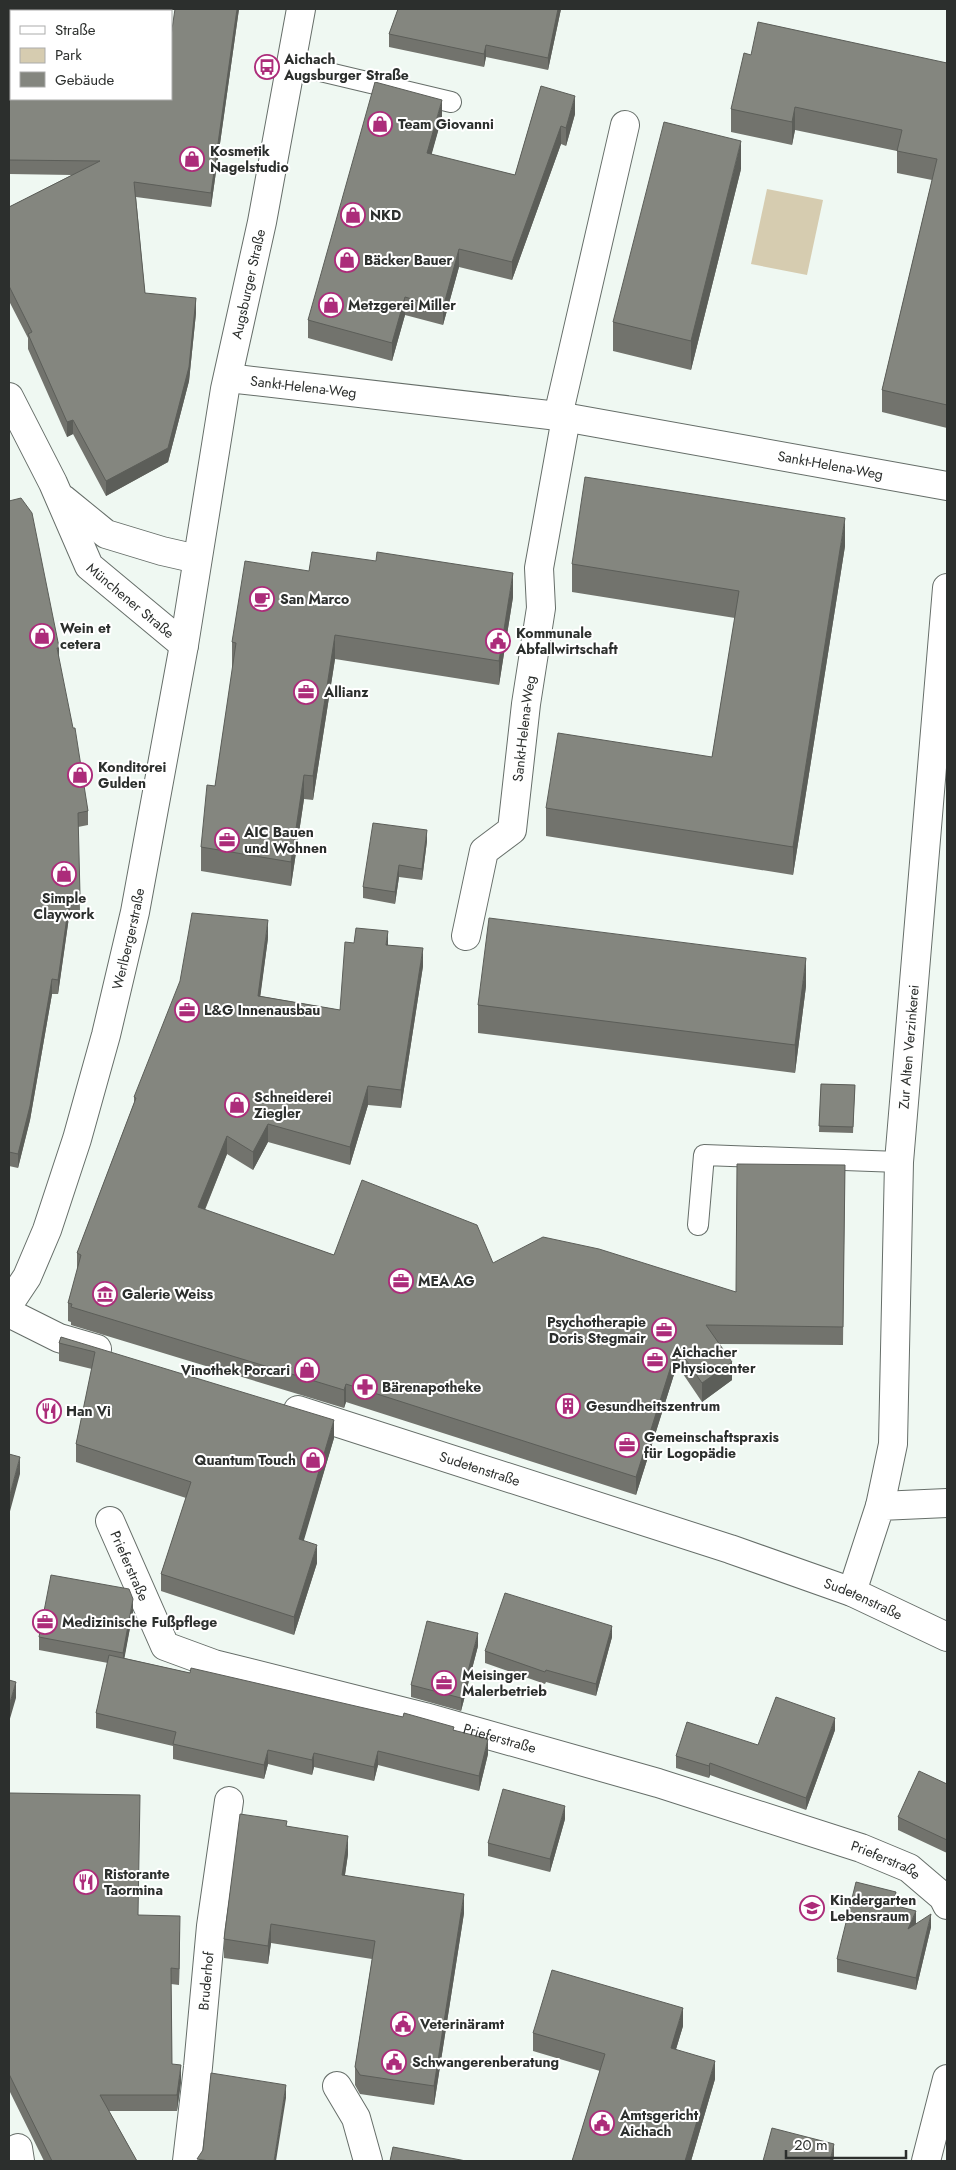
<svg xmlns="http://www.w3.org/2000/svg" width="956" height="2170" viewBox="0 0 956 2170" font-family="Jost,sans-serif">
  <rect width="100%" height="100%" fill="#eff8f2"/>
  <!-- green -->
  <path fill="#d6ccb0" d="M767 189 823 200 807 275 751 264Z"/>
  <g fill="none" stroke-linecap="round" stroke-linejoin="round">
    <defs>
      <path id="service" d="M291 64 451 102
        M698 1225 704 1155 899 1162"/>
      <g id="minor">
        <path id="s1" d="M228 378 558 416 947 486"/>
        <path d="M558 416 625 125"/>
        <path id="s2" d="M466 936 484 851 512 830 526 704 541 608 539 568 566 418"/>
        <path d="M9 1313 59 1338 97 1349"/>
        <path id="s3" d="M298 1410 730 1549 852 1592 947 1637"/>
        <path id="s4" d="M880 1506 893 1444 899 1162 947 588"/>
        <path id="s5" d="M110 1521 165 1646 214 1664 425 1717 658 1783 861 1848 909 1868 943 1897 947 1905"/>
        <path d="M852 1592 880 1506 947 1503"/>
        <path d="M337 2086 356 2118 368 2161"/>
        <path d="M18 2148 20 2161"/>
        <path id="s6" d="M187 2161 198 2067 211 1926 229 1801"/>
        <path d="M926 2161 947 2079"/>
      </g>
      <g id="secondary">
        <path id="s7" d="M9 397 53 483 89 566 184 645"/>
        <path d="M63 499 106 534 162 551 197 559"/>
        <path id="s8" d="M9 1304 27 1277 47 1230 77 1139 106 1035 135 912 184 645 225 389 262 222 301 9"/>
      </g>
    </defs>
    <!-- service casing -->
    <use href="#service" stroke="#666e69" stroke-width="22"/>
    <!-- minor casing -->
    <use href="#minor" stroke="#666e69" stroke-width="30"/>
    <!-- secondary casing -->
    <use href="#secondary" stroke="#666e69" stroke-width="30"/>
    <!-- service -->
    <use href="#service" stroke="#fff" stroke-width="20"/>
    <!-- minor -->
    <use href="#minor" stroke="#fff" stroke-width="28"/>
    <!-- secondary -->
    <use href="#secondary" stroke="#fff" stroke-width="28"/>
  </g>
  <!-- wall -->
  <path fill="#72736d" d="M239 9 211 207 136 197 145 293 196 313 189 381 168 462 106 496 73 434 67 437 28 349V338L9 301V207L72 175 9 174V94L171 99Z
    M398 9H561L548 70 486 57 484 67 389 47V34Z
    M751 55 947 63V428L882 412V390L932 180 897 173V151L795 130 792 145 731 132V109Z
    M541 86 575 114 566 146 561 144 512 280 459 267 443 325 405 315 392 361 308 338V320L442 117 431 155 515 175Z
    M741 169 691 370 613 351V322Z
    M9 501 59 662 88 811V825L78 827 80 910H70L58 994H52L30 1120 18 1168 9 1166Z
    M845 546 793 875 546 836V808L712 757 735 618 572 592V564Z
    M309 571 513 597 499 685 335 659 313 800 304 799 291 886 201 871V847L215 786 233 667 232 666V642Z
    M427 841 422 880 399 877 395 904 363 898V887Z
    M268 938 260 996 340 1010 388 945 423 966 401 1108 368 1105 350 1165 268 1142 253 1170 227 1154 205 1210 334 1255 493 1263 736 1292 845 1165 843 1345 719 1344 732 1380 702 1402 677 1365 636 1495 346 1402 344 1408 71 1325V1322L68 1321V1303L77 1272V1253L134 1103V1097Z
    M806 986 795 1073 478 1033V1005Z
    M821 1084 855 1085 853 1133 819 1132Z
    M61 1337 334 1438 303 1541 317 1563 294 1635 161 1591V1574L186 1498 76 1462V1444L92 1369 59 1361V1343Z
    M133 1612 124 1658 190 1673 454 1730 488 1754 479 1791 378 1765 374 1781 314 1767 312 1775 268 1764 264 1779 173 1759V1746L96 1728V1713L108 1663 39 1650V1637Z
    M612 1637 596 1696 546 1682 545 1684 485 1663V1651Z
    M478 1646 461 1711 411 1697V1685Z
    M835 1730 806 1810 710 1775 709 1778 676 1768V1756L758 1745Z
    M947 1784V1853L898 1830V1817Z
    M9 1793 138 1915 180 1932 179 1985 171 1984 172 2064 181 2082 177 2111H109L137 2161H44L9 2090Z
    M565 1819 550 1872 488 1856V1843Z
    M287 1826 348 1854 345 1875 464 1913 434 2105 360 2094 355 2085V2067L372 1959 271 1943 268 1964 224 1958V1939Z
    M896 1905V1906L916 1924 931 1927 916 1990 837 1972V1959Z
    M683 2026 676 2049 715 2079 691 2161H572L600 2071 533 2051V2033Z"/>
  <!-- shaded-wall -->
  <path fill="#5c5e59" d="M237 9H239L211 207V193Z
    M558 9H561L548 70V58Z
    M486 45V57L484 67V54Z
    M575 96V114L566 146V128Z
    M442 100V117L427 171V153Z
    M795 107V130L792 145V122Z
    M561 126V144L512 280V262Z
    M741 141V169L691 370V341Z
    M459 249V267L443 325V308Z
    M405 297V315L392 361V343Z
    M196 298V313L189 381 168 462 106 496V481Z
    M73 420V434L67 437V422Z
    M845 518V546L793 875V847Z
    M513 573V597L499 685V661Z
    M335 635V659L313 800V776Z
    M59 647V662L57 648Z
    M304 775V799L291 886V862Z
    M427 830V841L422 880V869Z
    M399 865V877L395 904V892Z
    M70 896V910L58 994V980Z
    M268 920V938L258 1014V996Z
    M388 931V950L386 945Z
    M423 948V966L401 1108V1090Z
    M806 958V986L795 1073V1045Z
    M52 979V994L30 1120 18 1168V1154Z
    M368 1086V1105L350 1165V1147Z
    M268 1124V1142L253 1170V1152Z
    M227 1136V1154L198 1226V1207Z
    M677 1347V1365L636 1495V1477Z
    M732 1362V1380L702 1402V1383Z
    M346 1384V1402L344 1408V1390Z
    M334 1420V1438L299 1557V1539Z
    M20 1457V1474L9 1515V1498Z
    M317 1545V1563L294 1635V1617Z
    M133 1599V1612L123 1666V1653Z
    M612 1626V1637L596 1696V1684Z
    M478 1633V1646L461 1711V1698Z
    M16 1682V1698L9 1722V1706Z
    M835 1718V1730L806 1810V1798Z
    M488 1739V1754L479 1791V1776Z
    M268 1750V1764L264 1779V1765Z
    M378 1751V1765L374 1781V1767Z
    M314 1753V1767L312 1775V1760Z
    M710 1763V1775L709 1778V1766Z
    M565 1806V1819L550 1872V1859Z
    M348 1836V1854L342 1894V1875Z
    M896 1892V1905L893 1918V1905Z
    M464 1894V1913L434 2105V2086Z
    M916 1911V1924L908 1929Z
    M931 1914V1927L916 1990V1978Z
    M180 1916V1932L179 1985V1969Z
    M271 1924V1943L268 1964V1946Z
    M683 2008V2026L671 2066V2048Z
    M715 2061V2079L691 2161H685Z
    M181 2065V2082L177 2111V2095Z
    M286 2085V2098L276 2161H274Z
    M834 2144V2157L833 2161H830Z"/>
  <!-- building -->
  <path fill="#84867f" stroke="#5c5e59" d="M175 9H237L211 193 134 182 145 293 196 298 189 367 168 448 106 481 73 420 67 422 28 334 32 332 9 286V207L100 161 9 160V94H11V99H171V36Z
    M398 9H558L548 58 486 45 484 54 389 34Z
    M758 22 947 63V405L882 390 937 159 897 151 902 130 795 107 792 122 731 109 744 53 751 55Z
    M375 82 442 100 427 153 515 175 541 86 575 96 566 128 561 126 512 262 459 249 443 308 405 297 392 343 308 320Z
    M664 122 741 141 691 341 613 322Z
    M585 477 845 518 793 847 546 808 558 733 712 757 739 591 572 564Z
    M21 498 32 513 59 647 57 648 73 728H75L88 811 78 813 80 895 70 896 58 980 52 979 30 1106 18 1154 9 1152V501Z
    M312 552 376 561 377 552 513 573 499 661 335 635 313 776 304 775 291 862 201 847 207 785 215 786 236 643 232 642 245 561 309 571Z
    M373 823 427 830 422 869 399 865 395 892 363 887Z
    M192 913 268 920 258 996 340 1010 345 942 354 943 356 928 388 931 386 945 423 948 401 1090 368 1086 350 1147 268 1124 253 1152 227 1136 198 1207 334 1255 362 1180 477 1225 493 1263 543 1237 599 1249 736 1292 737 1164 845 1165 843 1327 706 1325 732 1362 702 1383 677 1347 636 1477 346 1384 344 1390 71 1307 72 1304 68 1303 81 1255 77 1253 136 1098 134 1097 180 981Z
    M489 918 806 958 795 1045 478 1005Z
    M821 1084 855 1085 853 1127 819 1126Z
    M61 1337 334 1420 299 1539 317 1545 294 1617 161 1574 191 1482 76 1444 95 1352 59 1343Z
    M9 1454 20 1457 9 1498Z
    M51 1575 129 1589 133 1599 123 1653 39 1637Z
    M505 1593 612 1626 596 1684 546 1670 545 1672 485 1651Z
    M427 1621 478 1633 461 1698 411 1685Z
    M109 1655 190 1673 191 1668 403 1717 404 1713 454 1727 453 1730 488 1739 479 1776 378 1751 374 1767 314 1753 312 1760 268 1750 264 1765 173 1744 176 1732 96 1713Z
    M9 1680 16 1682 9 1706Z
    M776 1697 835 1718 806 1798 710 1763 709 1766 676 1756 687 1722 758 1745Z
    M919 1771 947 1784V1840L898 1817Z
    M503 1789 565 1806 550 1859 488 1843Z
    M9 1793 140 1795 138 1915 180 1916 179 1969 171 1968 172 2064 181 2065 177 2095H100L137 2161H52L9 2074Z
    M240 1814 287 1821 286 1826 348 1836 342 1875 464 1894 434 2086 360 2075 355 2067 375 1941 271 1924 268 1946 224 1939Z
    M856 1882 896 1892 893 1905 916 1911 908 1929 931 1914 916 1978 837 1959Z
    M552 1970 683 2008 671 2048 715 2061 685 2161H572L605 2054 533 2033Z
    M211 2073 286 2085 274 2161H209L197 2159 203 2150Z
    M772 2128 834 2144 830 2161H763Z
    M393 2147 466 2161H390Z"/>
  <!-- icons -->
  <defs>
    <symbol id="bus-ring" viewBox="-11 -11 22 22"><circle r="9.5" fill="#fff" stroke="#ac2c7a" stroke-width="1.5"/><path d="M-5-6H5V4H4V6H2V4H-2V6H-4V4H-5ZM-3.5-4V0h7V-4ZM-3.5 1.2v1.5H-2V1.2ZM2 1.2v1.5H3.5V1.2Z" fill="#ac2c7a"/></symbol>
    <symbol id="shop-ring" viewBox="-11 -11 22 22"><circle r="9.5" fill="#fff" stroke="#ac2c7a" stroke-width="1.5"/><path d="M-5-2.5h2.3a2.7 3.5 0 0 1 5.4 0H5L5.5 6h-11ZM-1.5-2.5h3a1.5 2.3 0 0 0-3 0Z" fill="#ac2c7a"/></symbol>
    <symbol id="cafe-ring" viewBox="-11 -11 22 22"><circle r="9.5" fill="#fff" stroke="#ac2c7a" stroke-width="1.5"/><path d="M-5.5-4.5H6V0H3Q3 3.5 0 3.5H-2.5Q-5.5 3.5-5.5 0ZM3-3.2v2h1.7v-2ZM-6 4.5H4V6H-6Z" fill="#ac2c7a"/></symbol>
    <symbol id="civic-ring" viewBox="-11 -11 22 22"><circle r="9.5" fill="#fff" stroke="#ac2c7a" stroke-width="1.5"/><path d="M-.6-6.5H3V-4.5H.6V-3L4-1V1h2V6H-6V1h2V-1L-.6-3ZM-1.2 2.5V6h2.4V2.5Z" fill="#ac2c7a"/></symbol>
    <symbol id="office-ring" viewBox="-11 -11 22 22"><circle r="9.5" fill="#fff" stroke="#ac2c7a" stroke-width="1.5"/><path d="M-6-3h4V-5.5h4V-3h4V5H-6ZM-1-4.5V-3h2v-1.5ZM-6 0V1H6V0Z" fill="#ac2c7a"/></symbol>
    <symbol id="museum-ring" viewBox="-11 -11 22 22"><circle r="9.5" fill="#fff" stroke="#ac2c7a" stroke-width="1.5"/><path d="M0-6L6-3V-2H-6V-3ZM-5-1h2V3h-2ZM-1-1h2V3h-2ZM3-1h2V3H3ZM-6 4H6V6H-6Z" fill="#ac2c7a"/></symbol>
    <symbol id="pharmacy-ring" viewBox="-11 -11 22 22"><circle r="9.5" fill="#fff" stroke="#ac2c7a" stroke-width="1.5"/><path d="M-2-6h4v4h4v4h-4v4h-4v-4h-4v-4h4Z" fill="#ac2c7a"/></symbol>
    <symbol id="building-ring" viewBox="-11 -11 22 22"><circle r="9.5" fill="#fff" stroke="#ac2c7a" stroke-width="1.5"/><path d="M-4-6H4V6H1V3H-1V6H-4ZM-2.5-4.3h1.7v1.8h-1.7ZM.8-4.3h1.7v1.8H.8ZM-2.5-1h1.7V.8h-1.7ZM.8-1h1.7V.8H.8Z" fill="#ac2c7a"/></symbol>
    <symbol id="restaurant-ring" viewBox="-11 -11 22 22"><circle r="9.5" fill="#fff" stroke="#ac2c7a" stroke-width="1.5"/><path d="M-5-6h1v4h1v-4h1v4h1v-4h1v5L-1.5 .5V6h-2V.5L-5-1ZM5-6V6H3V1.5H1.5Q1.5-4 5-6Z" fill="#ac2c7a"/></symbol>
    <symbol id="school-ring" viewBox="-11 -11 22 22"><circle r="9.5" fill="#fff" stroke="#ac2c7a" stroke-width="1.5"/><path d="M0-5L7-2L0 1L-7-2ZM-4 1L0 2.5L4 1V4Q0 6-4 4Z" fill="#ac2c7a"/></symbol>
  </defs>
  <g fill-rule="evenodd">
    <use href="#bus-ring" x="253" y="53" width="28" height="28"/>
    <use href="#shop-ring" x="366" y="110" width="28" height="28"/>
    <use href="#shop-ring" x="178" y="145" width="28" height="28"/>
    <use href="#shop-ring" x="339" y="201" width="28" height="28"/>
    <use href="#shop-ring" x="333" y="246" width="28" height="28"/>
    <use href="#shop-ring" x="317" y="291" width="28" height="28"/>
    <use href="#cafe-ring" x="248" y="585" width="28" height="28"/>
    <use href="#shop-ring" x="28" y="622" width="28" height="28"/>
    <use href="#civic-ring" x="484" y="627" width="28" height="28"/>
    <use href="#office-ring" x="292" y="678" width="28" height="28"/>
    <use href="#shop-ring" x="66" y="761" width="28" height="28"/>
    <use href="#office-ring" x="213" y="826" width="28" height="28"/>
    <use href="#shop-ring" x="50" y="860" width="28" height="28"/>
    <use href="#office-ring" x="173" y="996" width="28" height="28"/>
    <use href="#shop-ring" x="223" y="1091" width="28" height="28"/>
    <use href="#office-ring" x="387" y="1267" width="28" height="28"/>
    <use href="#museum-ring" x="91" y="1280" width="28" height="28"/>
    <use href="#office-ring" x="650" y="1316" width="28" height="28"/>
    <use href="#office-ring" x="641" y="1346" width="28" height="28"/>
    <use href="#shop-ring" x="293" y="1356" width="28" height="28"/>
    <use href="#pharmacy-ring" x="351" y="1373" width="28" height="28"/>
    <use href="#building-ring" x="554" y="1392" width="28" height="28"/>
    <use href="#restaurant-ring" x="35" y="1397" width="28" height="28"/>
    <use href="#office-ring" x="613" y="1431" width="28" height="28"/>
    <use href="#shop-ring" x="299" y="1446" width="28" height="28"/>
    <use href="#office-ring" x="31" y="1608" width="28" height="28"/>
    <use href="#office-ring" x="430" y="1669" width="28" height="28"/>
    <use href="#restaurant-ring" x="72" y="1868" width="28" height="28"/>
    <use href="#school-ring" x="798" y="1894" width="28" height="28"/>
    <use href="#civic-ring" x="389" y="2010" width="28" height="28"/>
    <use href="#civic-ring" x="380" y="2048" width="28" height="28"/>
    <use href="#civic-ring" x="588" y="2109" width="28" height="28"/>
  </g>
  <g text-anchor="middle" stroke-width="4" stroke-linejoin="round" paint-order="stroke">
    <!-- poi labels -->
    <g font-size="14" font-weight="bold" fill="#2c2f2d" stroke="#fff" text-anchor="start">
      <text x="284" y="64">Aichach<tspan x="284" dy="16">Augsburger Straße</tspan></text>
      <text x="398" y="129">Team Giovanni</text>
      <text x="210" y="156">Kosmetik<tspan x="210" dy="16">Nagelstudio</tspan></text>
      <text x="370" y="220">NKD</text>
      <text x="364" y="265">Bäcker Bauer</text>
      <text x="348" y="310">Metzgerei Miller</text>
      <text x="280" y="604">San Marco</text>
      <text x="60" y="633">Wein et<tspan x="60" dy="16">cetera</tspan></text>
      <text x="516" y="638">Kommunale<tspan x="516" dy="16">Abfallwirtschaft</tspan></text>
      <text x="324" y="697">Allianz</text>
      <text x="98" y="772">Konditorei<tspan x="98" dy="16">Gulden</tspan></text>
      <text x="244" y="837">AIC Bauen<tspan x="244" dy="16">und Wohnen</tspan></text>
      <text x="64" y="903" text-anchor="middle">Simple<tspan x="64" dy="16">Claywork</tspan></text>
      <text x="204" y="1015">L&amp;G Innenausbau</text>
      <text x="254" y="1102">Schneiderei<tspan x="254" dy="16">Ziegler</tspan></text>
      <text x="418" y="1286">MEA AG</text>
      <text x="122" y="1299">Galerie Weiss</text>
      <text x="646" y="1327" text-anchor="end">Psychotherapie<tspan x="646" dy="16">Doris Stegmair</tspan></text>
      <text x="672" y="1357">Aichacher<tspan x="672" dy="16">Physiocenter</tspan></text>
      <text x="290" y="1375" text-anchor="end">Vinothek Porcari</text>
      <text x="382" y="1392">Bärenapotheke</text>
      <text x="586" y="1411">Gesundheitszentrum</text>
      <text x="66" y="1416">Han Vi</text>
      <text x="644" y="1442">Gemeinschaftspraxis<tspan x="644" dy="16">für Logopädie</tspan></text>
      <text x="296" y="1465" text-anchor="end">Quantum Touch</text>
      <text x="62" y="1627">Medizinische Fußpflege</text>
      <text x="462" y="1680">Meisinger<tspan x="462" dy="16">Malerbetrieb</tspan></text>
      <text x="104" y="1879">Ristorante<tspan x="104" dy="16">Taormina</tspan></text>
      <text x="830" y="1905">Kindergarten<tspan x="830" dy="16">Lebensraum</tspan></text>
      <text x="420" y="2029">Veterinäramt</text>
      <text x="412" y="2067">Schwangerenberatung</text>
      <text x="620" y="2120">Amtsgericht<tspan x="620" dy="16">Aichach</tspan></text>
    </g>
    <!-- street labels -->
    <g font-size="14" fill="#2c2f2d" stroke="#fff">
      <text dy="5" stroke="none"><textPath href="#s8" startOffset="1052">Augsburger Straße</textPath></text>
      <text dy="5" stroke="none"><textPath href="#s1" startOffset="76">Sankt-Helena-Weg</textPath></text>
      <text dy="5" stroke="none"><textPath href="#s1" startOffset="609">Sankt-Helena-Weg</textPath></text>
      <text dy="5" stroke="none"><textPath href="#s7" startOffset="241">Münchener Straße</textPath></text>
      <text dy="5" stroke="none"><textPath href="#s2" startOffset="224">Sankt-Helena-Weg</textPath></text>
      <text dy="5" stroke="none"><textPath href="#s8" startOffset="386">Werlbergerstraße</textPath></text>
      <text dy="5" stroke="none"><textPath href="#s4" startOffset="461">Zur Alten Verzinkerei</textPath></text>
      <text dy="5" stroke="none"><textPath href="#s3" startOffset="191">Sudetenstraße</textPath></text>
      <text dy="5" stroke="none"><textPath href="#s5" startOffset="49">Prieferstraße</textPath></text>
      <text dy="5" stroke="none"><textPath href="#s3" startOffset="596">Sudetenstraße</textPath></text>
      <text dy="5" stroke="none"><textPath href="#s5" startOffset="484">Prieferstraße</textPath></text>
      <text dy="5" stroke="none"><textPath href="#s5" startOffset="889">Prieferstraße</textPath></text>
      <text dy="5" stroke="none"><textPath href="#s6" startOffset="181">Bruderhof</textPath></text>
    </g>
  </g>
  <!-- border -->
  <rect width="956" height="2170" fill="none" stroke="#2c2f2d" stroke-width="20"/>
  <!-- legend -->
  <rect x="10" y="10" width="162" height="90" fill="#ffffff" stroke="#abacab"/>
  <rect x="20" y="26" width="25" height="8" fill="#ffffff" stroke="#abacab"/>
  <text x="55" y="35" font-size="15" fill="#2c2f2d">Straße</text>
  <rect x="20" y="48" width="25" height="15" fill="#d6ccb0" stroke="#abacab"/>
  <text x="55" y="60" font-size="15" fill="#2c2f2d">Park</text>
  <rect x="20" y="72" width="25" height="15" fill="#84867f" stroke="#abacab"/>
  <text x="55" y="85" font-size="15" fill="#2c2f2d">Gebäude</text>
  <!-- scale -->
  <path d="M786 2150v8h120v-8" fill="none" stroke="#2c2f2d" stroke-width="2.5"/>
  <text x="794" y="2150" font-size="15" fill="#2c2f2d" stroke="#ffffff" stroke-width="4" paint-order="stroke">20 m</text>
</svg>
